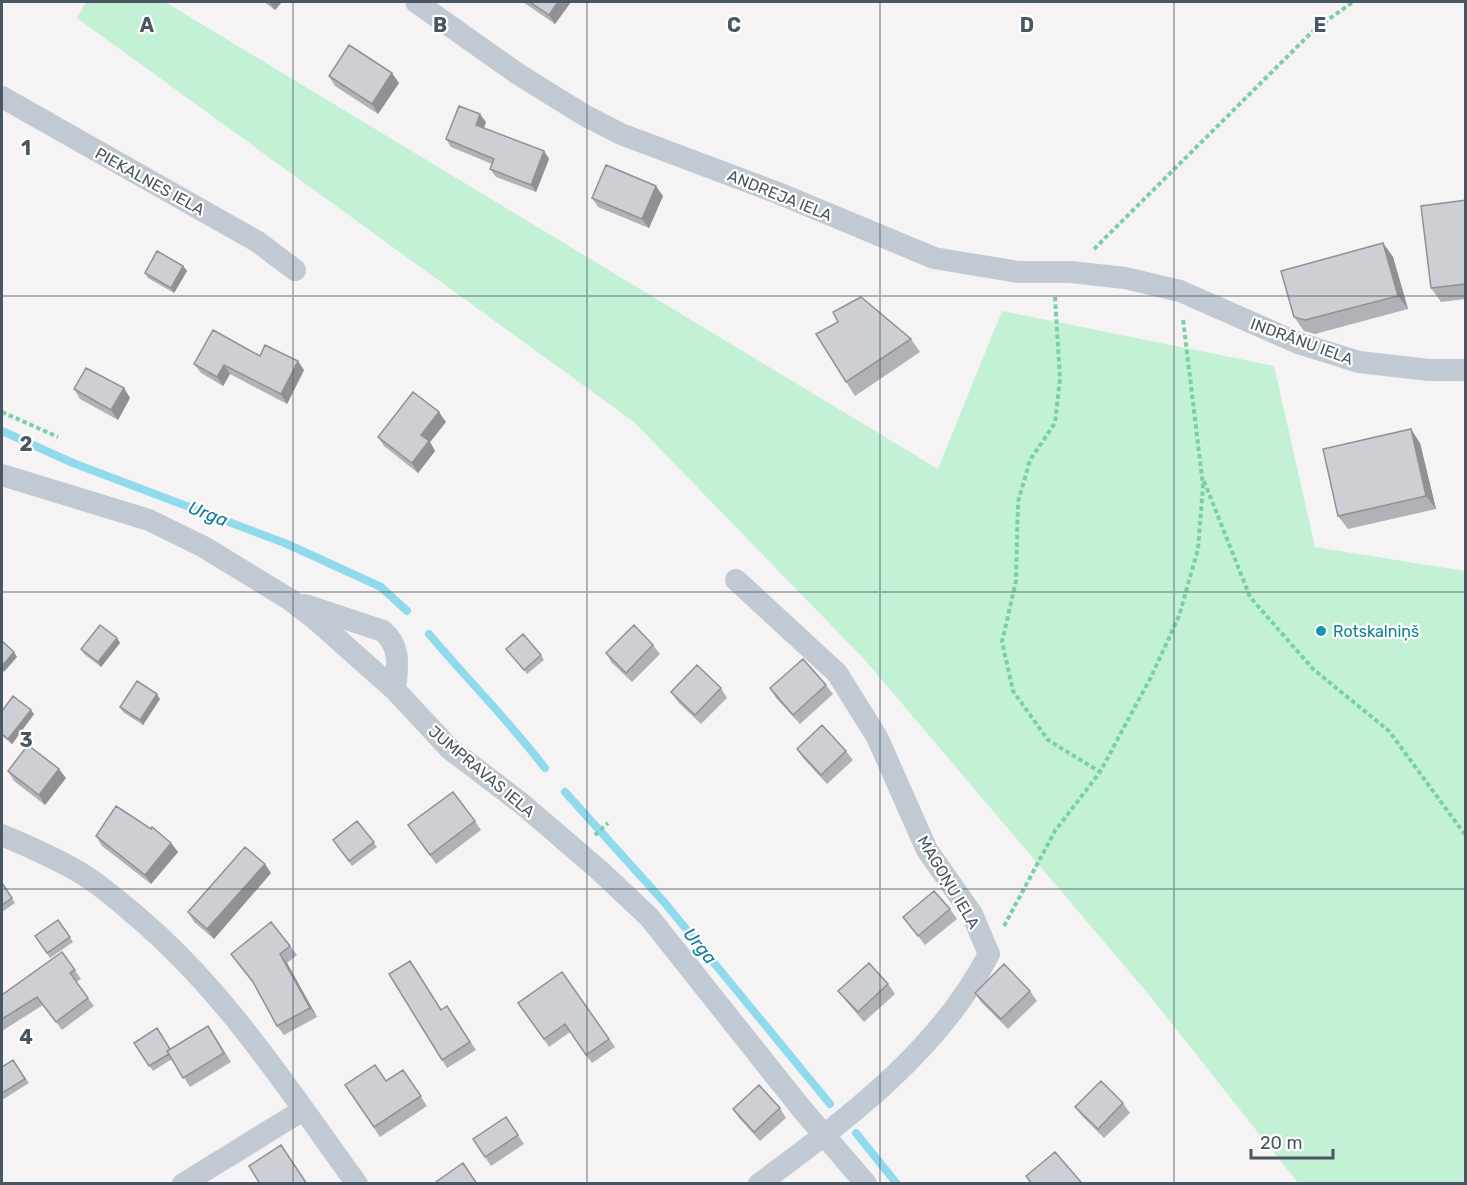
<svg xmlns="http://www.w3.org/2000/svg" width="1467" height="1185" viewBox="0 0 1467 1185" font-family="Rubik,sans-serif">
  <rect width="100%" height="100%" fill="#f5f3f3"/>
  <!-- green -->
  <path fill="#c3f1d5" d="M86 2H165L938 469 1002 311 1274 366 1315 547 1465 571V1183H1298L1150 996 865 660 634 422 77 18Z"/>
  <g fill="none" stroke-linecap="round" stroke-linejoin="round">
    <!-- stream -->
    <path stroke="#90daee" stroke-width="8" d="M2 431 73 463 287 544 381 587 407 611
      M429 634C467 679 509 721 545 768
      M565 792 664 902 830 1104
      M856 1133 897 1184"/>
    <!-- path -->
    <path stroke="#7ad0a6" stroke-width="4" stroke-dasharray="4.5 3" stroke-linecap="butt" d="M1094 249 1315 29 1353 2
      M1055 297 1060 379 1055 423 1030 460 1018 502 1016 581 1002 642 1013 691 1048 740 1100 772
      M2 412 58 437
      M1204 481 1250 597 1313 669 1389 731 1466 836
      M595 835 608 823
      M1004 926 1055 831 1100 772 1151 677 1179 616 1198 549 1203 486 1183 319"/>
    <!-- minor -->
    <path stroke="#c1cad2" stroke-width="22" d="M416 2 518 74 584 115 621 134 778 193 934 258 1018 272H1071L1125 278 1180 291 1298 343 1359 362 1429 370H1466
      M2 97 258 242 295 270
      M2 475 149 520 204 547 289 599 315 619 395 690 450 749 521 803 598 869 649 917 801 1108 866 1184
      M736 580 837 673 877 737 927 850 972 914 989 954C939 1051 846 1120 759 1184
      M305 605 383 631C402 648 397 667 395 690
      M2 835C25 845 49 855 72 868 94 880 114 897 134 914 224 989 288 1089 357 1184
      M183 1184 303 1110"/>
  </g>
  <!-- wall -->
  <path fill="#b0b2b7" d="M264 2H282L275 10Z
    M523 2H571L555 24Z
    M329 76 399 83 378 114 335 86Z
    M486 122 484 128 544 151 549 159 536 192 496 177 490 169 492 164 451 147 446 139Z
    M663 196 649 228 598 207 592 198Z
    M1466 200V299L1441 302 1431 288Z
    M1383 243 1393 257 1408 309 1315 334 1304 331 1294 317Z
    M183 266 187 271 174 293 148 278 145 273Z
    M911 339 920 352 855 396 846 382Z
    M260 356 304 370 287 404 230 374 223 386 201 373 194 364Z
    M124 388 130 398 118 420 80 399 74 389Z
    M446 422 430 442 435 451 418 473 384 446 378 437Z
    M1420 443 1436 509 1348 529 1338 516Z
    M117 638 120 643 101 667 84 654 81 649Z
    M653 645 660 654 632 682 612 663 606 653Z
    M506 649 541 655 544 660 527 674Z
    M826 685 833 694 800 724 776 698 770 688Z
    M721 688 727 698 701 724 678 702 671 692Z
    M160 699 143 725 123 712 120 707Z
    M2 711 34 714 12 744 2 736Z
    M797 749 846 751 853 760 827 784 803 758Z
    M8 771 66 778 45 805 14 781Z
    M357 821 377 847 352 866 333 840Z
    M475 821 481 830 436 864 408 825Z
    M96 836 171 843 178 852 151 884 102 846Z
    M271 873 214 939 194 922 188 912Z
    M2 883 15 903 2 912Z
    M950 909 957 919 925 945 903 917Z
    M58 920 73 942 50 958 35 936Z
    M290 946 297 955 287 963 317 1017 284 1035 277 1026 255 985 231 954Z
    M62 952 81 979 76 982 94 1006 62 1030 43 1005 2 1031V995Z
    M416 969 441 1010 447 1006 476 1050 447 1068 442 1060Z
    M562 972 615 1047 592 1063 570 1032 549 1047 518 1003Z
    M888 984 895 994 864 1022 845 1000 838 991Z
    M1030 991 1037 1001 1008 1029 981 1002 975 993Z
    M215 1036 231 1062 190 1087 172 1059 153 1071 134 1043 171 1049Z
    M13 1060 29 1083 2 1100V1067Z
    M403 1070 427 1106 380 1137 345 1085 386 1081Z
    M1123 1103 1130 1113 1104 1138 1082 1116 1075 1107Z
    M780 1108 786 1118 760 1141 739 1118 733 1109Z
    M506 1117 524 1144 491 1166 473 1139Z"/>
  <!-- shaded-wall -->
  <path fill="#909195" d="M269 2H282L275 10Z
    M558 2H571L555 24 549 15Z
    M392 73 399 83 378 114 372 104Z
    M480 114 486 122 482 132 476 125Z
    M544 151 549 159 536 192 531 185Z
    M656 186 663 196 649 228 642 219Z
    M1383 243 1393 257 1408 309 1398 296Z
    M183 266 187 271 174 293 171 288Z
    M298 361 304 370 287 404 281 394Z
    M224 365 230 374 223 386 217 377Z
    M124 388 130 398 118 420 111 410Z
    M439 412 446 422 430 442 435 451 418 473 412 463 421 435Z
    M1411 429 1420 443 1436 509 1426 496Z
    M117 638 120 643 101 667 98 662Z
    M14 652 17 657 4 672 2 669V666Z
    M157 694 160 699 143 725 140 720Z
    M31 710 34 714 12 744 8 739Z
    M59 769 66 778 45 805 39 795Z
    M171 843 178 852 151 884 145 875Z
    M265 864 271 873 214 939 207 929Z
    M280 954 287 963 317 1017 310 1008Z"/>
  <!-- building -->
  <path fill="#cdcfd5" stroke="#909195" stroke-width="1.5" d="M530 2H558L549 15Z
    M349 45 392 73 372 104 329 76Z
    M459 106 480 114 476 125 544 151 531 185 490 169 494 159 446 139Z
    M606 165 656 186 642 219 592 198Z
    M1466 200V284L1431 288 1421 206Z
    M1383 243 1398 296 1305 320 1294 317 1281 271Z
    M157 251 183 266 171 288 145 273Z
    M861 297 911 339 846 382 816 334 838 322 833 312Z
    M213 330 260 356 265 345 298 361 281 394 224 365 217 377 194 364Z
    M86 368 124 388 111 410 74 389Z
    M413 392 439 412 421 435 429 441 412 463 378 437Z
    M1411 429 1426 496 1338 516 1323 449Z
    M100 625 117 638 98 662 81 649Z
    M634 625 653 645 626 673 606 653Z
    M523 634 541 655 524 670 506 649Z
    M2 641 14 652 2 666Z
    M803 659 826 685 793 715 770 688Z
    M697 665 721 688 695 715 671 692Z
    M137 681 157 694 140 720 120 707Z
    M13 696 31 710 8 739 2 734V711Z
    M822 725 846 751 821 775 797 749Z
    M28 745 59 769 39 795 8 771Z
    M453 792 475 821 430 855 408 825Z
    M116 806 151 829 152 827 171 843 145 875 96 836Z
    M357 821 374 842 349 861 333 840Z
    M245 847 265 864 207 929 188 912Z
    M2 883 12 898 2 905Z
    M934 891 950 909 918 936 903 917Z
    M58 920 70 937 47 953 35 936Z
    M271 922 290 946 280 954 310 1008 277 1026 253 982 231 954Z
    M62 952 75 970 70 973 88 998 56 1022 37 997 2 1019V995Z
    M410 961 441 1010 447 1006 470 1042 442 1060 389 974Z
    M869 963 888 984 858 1012 838 991Z
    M1004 964 1030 991 1001 1019 975 993Z
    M562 972 609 1039 586 1055 565 1024 544 1039 518 1003Z
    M208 1026 224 1053 183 1078 167 1051Z
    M157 1028 170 1049 167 1051 169 1054 149 1066 134 1043Z
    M13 1060 25 1079 2 1093V1067Z
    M375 1065 386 1081 403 1070 421 1096 374 1127 345 1085Z
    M1101 1081 1123 1103 1098 1129 1075 1107Z
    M759 1085 780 1108 754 1132 733 1109Z
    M506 1117 518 1135 485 1157 473 1139Z
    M281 1145 307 1184H260L249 1166Z
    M1055 1152 1081 1182 1080 1184H1032L1026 1176Z
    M463 1163 477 1184H433Z"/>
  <!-- grid -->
  <path fill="none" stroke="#4a5661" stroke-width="1.5" stroke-opacity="0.55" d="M293 2V1184M587 2V1184M880 2V1184M1174 2V1184M2 296H1466M2 592H1466M2 889H1466"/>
  <!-- markers -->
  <circle fill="#0f9aa8" stroke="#fff" stroke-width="2" cx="1321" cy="631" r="6"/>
  <g text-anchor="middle" stroke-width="4.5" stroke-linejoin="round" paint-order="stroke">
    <!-- street labels -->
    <g font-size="16" fill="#4a5661" stroke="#fff">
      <text transform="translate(150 181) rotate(29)" y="6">PIEKALNES IELA</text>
      <text transform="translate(780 195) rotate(22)" y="6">ANDREJA IELA</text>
      <text transform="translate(1302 341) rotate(20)" y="6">INDRĀNU IELA</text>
      <text transform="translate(482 771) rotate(40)" y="6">JUMPRAVAS IELA</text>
      <text transform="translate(949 882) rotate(59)" y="6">MAGOŅU IELA</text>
    </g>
    <!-- culture labels -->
    <g font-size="16" fill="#0d838f" stroke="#fff" text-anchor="start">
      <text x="1333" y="637">Rotskalniņš</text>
    </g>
    <!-- water labels -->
    <g font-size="18" font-style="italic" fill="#0c7c9b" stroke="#fff">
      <text transform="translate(208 514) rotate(21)" y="6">Urga</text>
      <text transform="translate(700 946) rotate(51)" y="6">Urga</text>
    </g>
  </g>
  <g font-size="20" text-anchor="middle" font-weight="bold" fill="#4a5661" stroke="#fff" stroke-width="4.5" stroke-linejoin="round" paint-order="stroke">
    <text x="147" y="32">A</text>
    <text x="440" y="32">B</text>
    <text x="734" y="32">C</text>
    <text x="1027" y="32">D</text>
    <text x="1320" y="32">E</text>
    <text x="26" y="155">1</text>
    <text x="26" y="451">2</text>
    <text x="26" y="747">3</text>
    <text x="26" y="1044">4</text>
  </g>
  <!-- border -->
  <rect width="1467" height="1185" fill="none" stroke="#4a5661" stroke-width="6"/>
  <!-- scale -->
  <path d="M1251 1149v9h82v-9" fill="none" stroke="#4a5661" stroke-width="3"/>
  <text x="1260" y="1149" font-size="18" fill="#4a5661" stroke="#ffffff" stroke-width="4.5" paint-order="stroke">20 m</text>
</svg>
